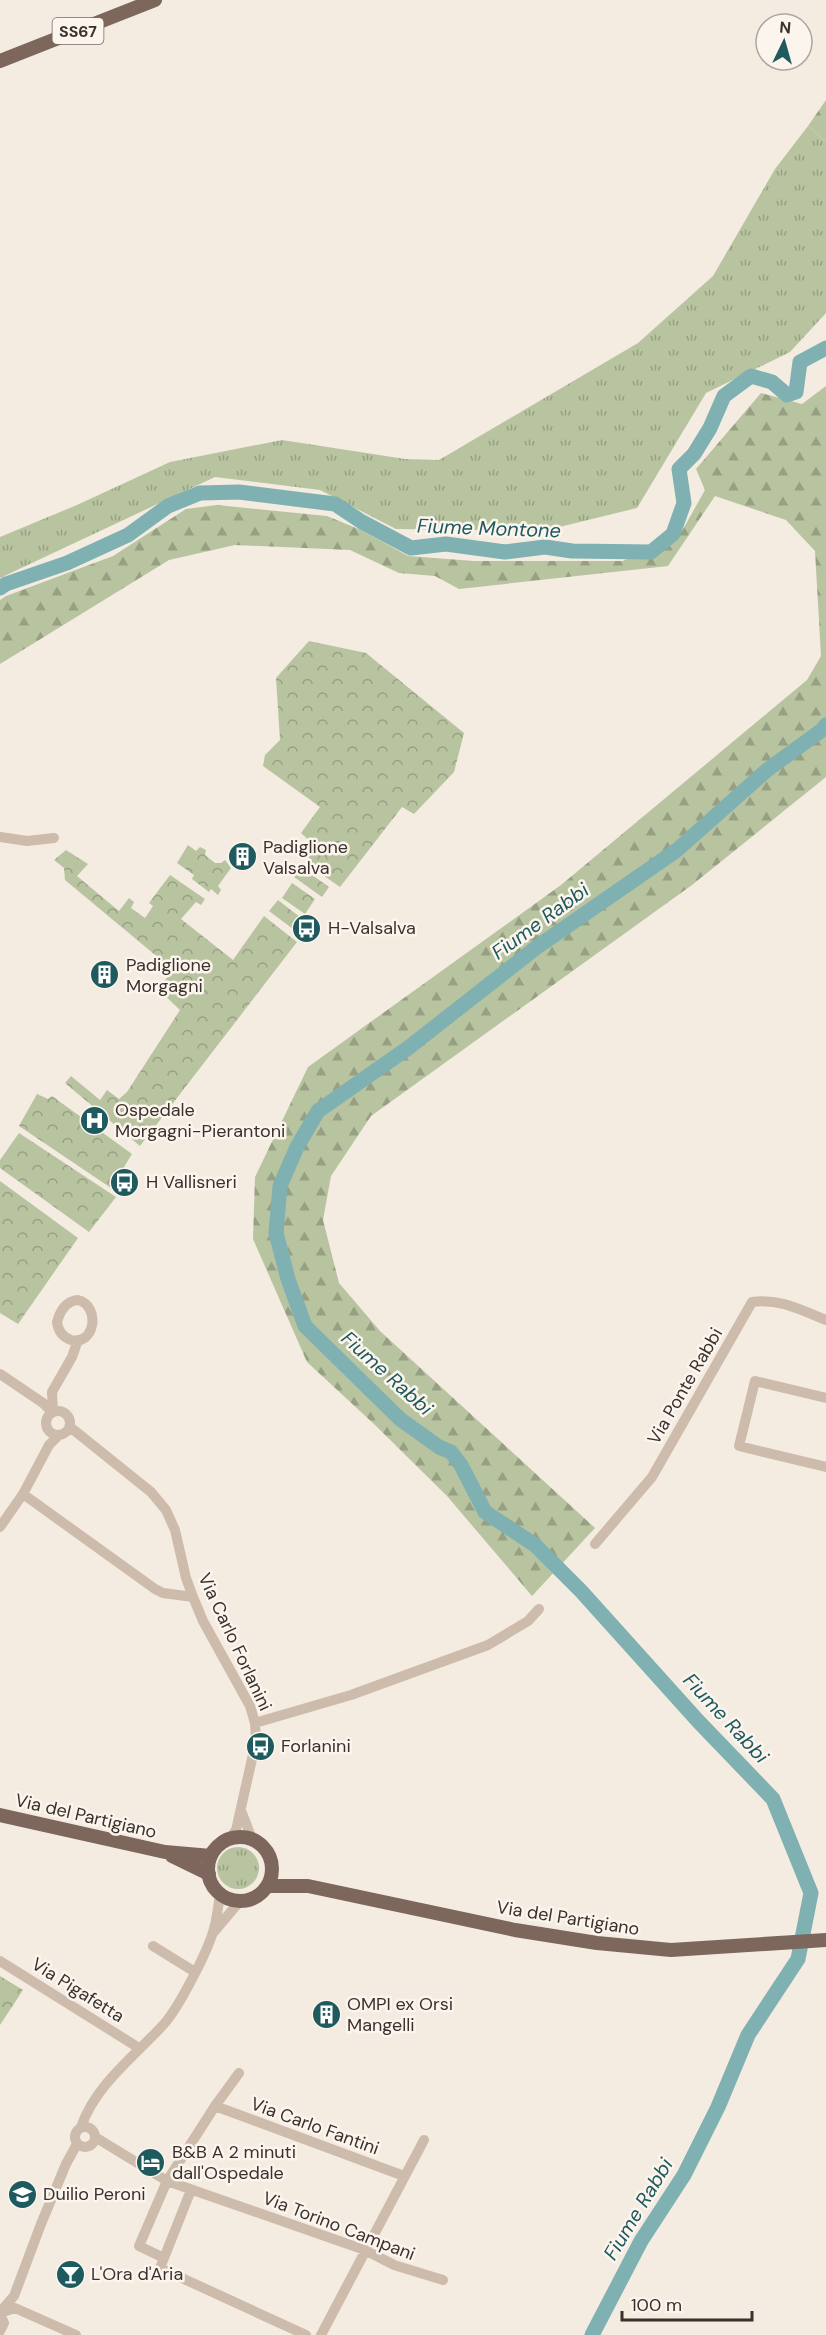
<svg xmlns="http://www.w3.org/2000/svg" width="826" height="2335" viewBox="0 0 826 2335" font-family="'DM Sans',sans-serif">
  <defs>
    <pattern id="grass-tufts" width="24" height="20" patternUnits="userSpaceOnUse" patternTransform="scale(1.5)"><rect width="24" height="20" fill="#b8c4a0"/><path d="M3 7l-1-3M5 7V3M7 7l1-3M15 17l-1-3M17 17v-4M19 17l1-3" fill="none" stroke="#97a083"/></pattern>
    <pattern id="forest-firs" width="22" height="20" patternUnits="userSpaceOnUse" patternTransform="scale(1.5)"><rect width="22" height="20" fill="#b8c4a0"/><path d="M5 1l3.5 6h-7zM16 11l3.5 6h-7z" fill="#97a083"/></pattern>
    <pattern id="park-crowns" width="20" height="18" patternUnits="userSpaceOnUse" patternTransform="scale(1.5)"><rect width="20" height="18" fill="#b8c4a0"/><path d="M2 6a3 3 0 1 1 6 0M12 15a3 3 0 1 1 6 0" fill="none" stroke="#97a083"/></pattern>
  </defs>
  <rect width="100%" height="100%" fill="#f4ebe1"/>
  <!-- grass -->
  <path fill="url(#grass-tufts)" d="M808 126 826 142V313L790 352 706 393 637 508 543 531 396 529 320 490 215 477 0 578V537L77 505 170 462 282 440 405 459 439 460 638 343 713 276 775 169Z
    M217 1868a21 21 0 1 1 42 0a21 21 0 1 1-42 0Z"/>
  <!-- forest -->
  <path fill="url(#forest-firs)" d="M826 100V142L808 126Z
    M826 386V777L692 885 371 1116 331 1176 323 1220 339 1283 380 1331 595 1528 532 1596 447 1496 375 1425 307 1362 253 1239 255 1177 308 1067 561 885 807 680 821 656 815 551 786 520 715 496 668 566 459 589 435 576 399 573 350 550 235 545 169 560 0 664V600L6 596 113 556 186 509 217 505 327 516 361 530 408 556 474 561H623L682 531 705 490 696 469 761 393 802 404Z"/>
  <!-- park -->
  <path fill="url(#park-crowns)" d="M309 641 366 653 464 733 454 772 414 814 402 807 340 887 307 864 313 844 301 833 320 807 263 766 265 755 280 740 276 678Z
    M188 845 196 851 200 847 206 850 205 855 215 863H221L225 860 231 868 218 886 221 890 218 895 211 889 209 892 192 879 194 875 177 863Z
    M66 850 88 864 77 876 119 911 129 898 134 902 131 908 145 918 153 906 149 903 170 875 205 899 201 905 196 902 181 919 233 960 264 916 297 942 140 1146 65 1083 71 1076 100 1100 107 1090 119 1099 127 1092 180 1010 159 990 172 969 65 880 64 868 54 860Z
    M301 867 329 887 322 897 294 877Z
    M292 883 315 899 305 914 282 898Z
    M278 900 305 921 297 932 269 911Z
    M37 1094 48 1099 52 1096 132 1154 111 1188 19 1126Z
    M19 1133 116 1197 89 1232 0 1168V1160Z
    M0 1181 78 1238 18 1324 0 1313Z
    M0 1976 23 1990 0 2025Z"/>
  <g fill="none" stroke-linecap="round" stroke-linejoin="round">
    <!-- river -->
    <path stroke="#7fb0b2" stroke-width="15" d="M0 588 6 584 67 563 128 535 168 506 200 493 239 492 335 504 362 522 411 548 446 544 505 552 545 547 572 551 651 552 673 534 684 503 679 469 694 454 710 428 724 396 751 376 772 382 787 395 796 392 800 362 826 348
      M592 2335 641 2241 684 2175 718 2107 748 2035 798 1959 811 1893 773 1799 698 1721 581 1591 535 1545 485 1512 461 1465 451 1452 439 1447 400 1419 305 1326 288 1279 276 1233 280 1186 297 1147 318 1111 408 1048 537 947 677 850 767 770 822 730 826 725"/>
    <!-- minor -->
    <path stroke="#cdbbac" stroke-width="10" d="M0 837 27 841 54 838
      M78 1300C101 1306 95 1346 71 1340 62 1337 58 1330 57 1322 60 1311 66 1301 78 1300Z
      M0 1374 43 1403 52 1412
      M826 1398 755 1381 739 1446 826 1467
      M46 1423a12 12 0 1 1 24 0a12 12 0 1 1-24 0Z
      M53 1412 52 1392 72 1357 78 1340
      M70 1427 151 1492 166 1510 175 1530 186 1578 193 1597 203 1621 250 1706 255 1723 256 1741 236 1830 229 1839
      M23 1494 155 1589 163 1593 193 1597
      M0 1527 23 1494 49 1445 59 1435
      M595 1544 652 1477 752 1302C779 1298 801 1310 826 1320
      M255 1723 351 1695 488 1645 528 1621 539 1609
      M242 1813 252 1839
      M213 1933 240 1901
      M153 1946 195 1972
      M0 1961 139 2048
      M215 2106 404 2176
      M75 2137a10 10 0 1 1 20 0a10 10 0 1 1-20 0Z
      M81 2127C96 2084 135 2056 164 2024 179 2007 205 1956 212 1935 217 1922 218 1907 220 1894
      M95 2137 167 2181 365 2250 394 2265 443 2280
      M191 2190 160 2268 306 2335
      M164 2258 139 2246 167 2181 215 2106 239 2073
      M0 2312 14 2296 41 2224 66 2164 77 2144
      M0 2313 15 2308 76 2335
      M0 2314 4 2323 0 2331
      M321 2335 424 2140"/>
    <!-- major -->
    <path stroke="#7d675c" stroke-width="14" d="M0 61 155 0
      M0 1815 165 1852 211 1856
      M208 1869a32 32 0 1 1 64 0a32 32 0 1 1-64 0Z
      M172 1856 209 1874
      M267 1886H308L515 1930 597 1943 671 1950 826 1940"/>
  </g>
  <!-- icons -->
  <defs>
    <symbol id="building-disc" viewBox="-11 -11 22 22"><circle r="9.5" fill="#1f5a5e" stroke="#fbf5ee"/><path d="M-4-6H4V6H1V3H-1V6H-4ZM-2.5-4.3h1.7v1.8h-1.7ZM.8-4.3h1.7v1.8H.8ZM-2.5-1h1.7V.8h-1.7ZM.8-1h1.7V.8H.8Z" fill="#fff"/></symbol>
    <symbol id="bus-disc" viewBox="-11 -11 22 22"><circle r="9.5" fill="#1f5a5e" stroke="#fbf5ee"/><path d="M-5-6H5V4H4V6H2V4H-2V6H-4V4H-5ZM-3.5-4V0h7V-4ZM-3.5 1.2v1.5H-2V1.2ZM2 1.2v1.5H3.5V1.2Z" fill="#fff"/></symbol>
    <symbol id="hospital-disc" viewBox="-11 -11 22 22"><circle r="9.5" fill="#1f5a5e" stroke="#fbf5ee"/><path d="M-5-5h3v3.5h4V-5h3V5h-3V1.5h-4V5h-3Z" fill="#fff"/></symbol>
    <symbol id="hotel-disc" viewBox="-11 -11 22 22"><circle r="9.5" fill="#1f5a5e" stroke="#fbf5ee"/><path d="M-6-4.5h1.5V1H6V5H4.5V3h-9V5H-6ZM-4 0a1.8 1.8 0 1 1 3.6 0ZM.5 0V-2.5h3Q6-2.5 6 0Z" fill="#fff"/></symbol>
    <symbol id="school-disc" viewBox="-11 -11 22 22"><circle r="9.5" fill="#1f5a5e" stroke="#fbf5ee"/><path d="M0-5L7-2L0 1L-7-2ZM-4 1L0 2.5L4 1V4Q0 6-4 4Z" fill="#fff"/></symbol>
    <symbol id="bar-disc" viewBox="-11 -11 22 22"><circle r="9.5" fill="#1f5a5e" stroke="#fbf5ee"/><path d="M-6-5H6L.8 .8V4.5H3.5V6h-7V4.5H-.8V.8Z" fill="#fff"/></symbol>
  </defs>
  <g fill-rule="evenodd">
    <use href="#building-disc" x="226" y="840" width="33" height="33"/>
    <use href="#bus-disc" x="290" y="912" width="33" height="33"/>
    <use href="#building-disc" x="88" y="958" width="33" height="33"/>
    <use href="#hospital-disc" x="78" y="1104" width="33" height="33"/>
    <use href="#bus-disc" x="108" y="1166" width="33" height="33"/>
    <use href="#bus-disc" x="244" y="1730" width="33" height="33"/>
    <use href="#building-disc" x="310" y="1998" width="33" height="33"/>
    <use href="#hotel-disc" x="134" y="2146" width="33" height="33"/>
    <use href="#school-disc" x="6" y="2178" width="33" height="33"/>
    <use href="#bar-disc" x="54" y="2258" width="33" height="33"/>
  </g>
  <g text-anchor="middle" stroke-width="5" stroke-linejoin="round" paint-order="stroke">
    <!-- shield labels -->
    <rect fill="#fbf5ee" stroke="#756b66" stroke-width="1.5" x="52.5" y="18" width="51" height="26" rx="4.5"/>
    <g font-size="16" font-weight="bold" fill="#3b302b">
      <text x="78" y="37">SS67</text>
    </g>
    <!-- poi labels -->
    <g font-size="18" fill="#3b302b" stroke="#fbf5ee" text-anchor="start">
      <text x="263" y="853">Padiglione<tspan x="263" dy="21">Valsalva</tspan></text>
      <text x="328" y="934">H-Valsalva</text>
      <text x="126" y="971">Padiglione<tspan x="126" dy="21">Morgagni</tspan></text>
      <text x="115" y="1116">Ospedale<tspan x="115" dy="21">Morgagni-Pierantoni</tspan></text>
      <text x="146" y="1188">H Vallisneri</text>
      <text x="281" y="1752">Forlanini</text>
      <text x="347" y="2010">OMPI ex Orsi<tspan x="347" dy="21">Mangelli</tspan></text>
      <text x="172" y="2158">B&amp;B A 2 minuti<tspan x="172" dy="21">dall'Ospedale</tspan></text>
      <text x="43" y="2200">Duilio Peroni</text>
      <text x="91" y="2280">L'Ora d'Aria</text>
    </g>
    <!-- street labels -->
    <g font-size="18" fill="#3b302b" stroke="#fbf5ee">
      <text transform="translate(685 1386) rotate(-60)" y="6">Via Ponte Rabbi</text>
      <text transform="translate(235 1642) rotate(65)" y="6">Via Carlo Forlanini</text>
      <text transform="translate(86 1816) rotate(13)" y="6">Via del Partigiano</text>
      <text transform="translate(568 1918) rotate(9)" y="6">Via del Partigiano</text>
      <text transform="translate(78 1990) rotate(32)" y="6">Via Pigafetta</text>
      <text transform="translate(315 2126) rotate(20)" y="6">Via Carlo Fantini</text>
      <text transform="translate(339 2226) rotate(21)" y="6">Via Torino Campani</text>
    </g>
    <!-- water labels -->
    <g font-size="20" font-style="italic" fill="#1f5a5e" stroke="#fbf5ee">
      <text transform="translate(489 528) rotate(2)" y="7">Fiume Montone</text>
      <text transform="translate(540 921) rotate(-36)" y="7">Fiume Rabbi</text>
      <text transform="translate(387 1373) rotate(42)" y="7">Fiume Rabbi</text>
      <text transform="translate(726 1718) rotate(47)" y="7">Fiume Rabbi</text>
      <text transform="translate(638 2209) rotate(-59)" y="7">Fiume Rabbi</text>
    </g>
  </g>
  <!-- north arrow -->
  <g transform="translate(784 42) rotate(5)"><circle r="28" fill="#fbf5ee" stroke="#aea6a0" stroke-width="1.5"/>
  <path d="M0-4.5L10 22L0 15L-10 22Z" fill="#1f5a5e"/>
  <text y="-9" font-size="16" font-weight="bold" text-anchor="middle" fill="#3b302b">N</text>
  </g>
  <!-- scale -->
  <path d="M622 2311v9h130v-9" fill="none" stroke="#3b302b" stroke-width="3"/>
  <text x="631" y="2311" font-size="18" fill="#3b302b" stroke="#fbf5ee" stroke-width="4.5" paint-order="stroke">100 m</text>
</svg>
